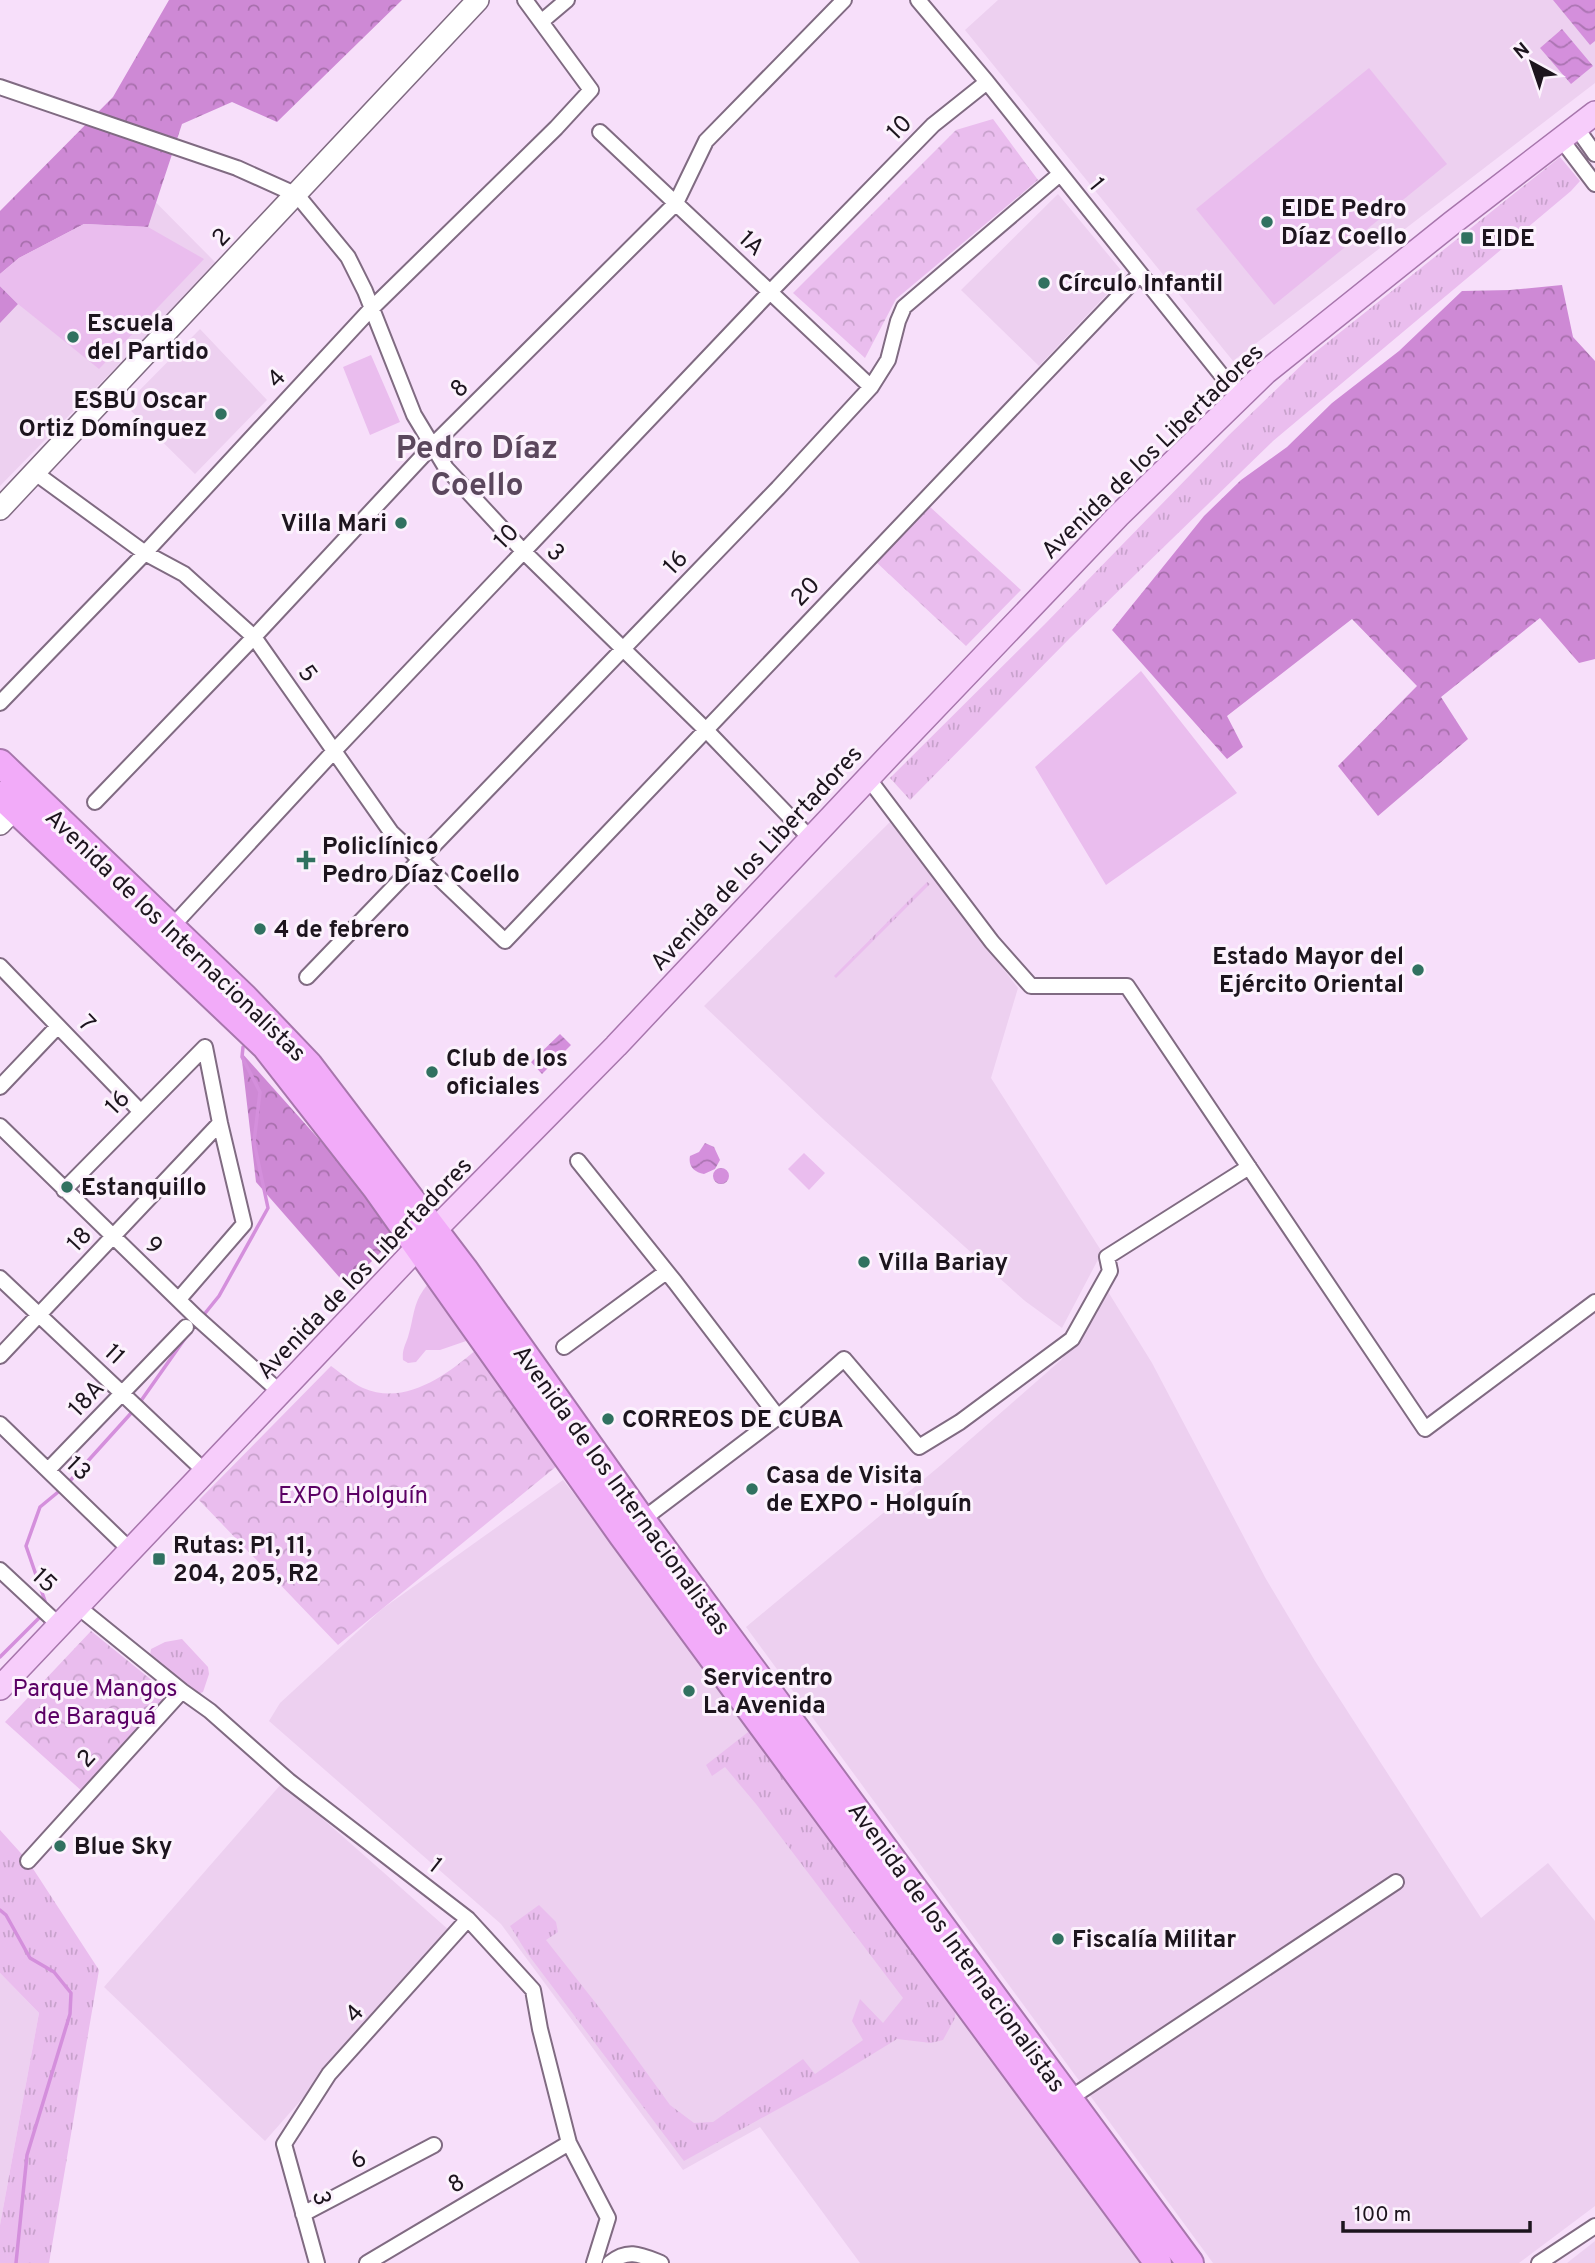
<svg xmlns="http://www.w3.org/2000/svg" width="1595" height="2263" viewBox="0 0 1595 2263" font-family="Overpass,sans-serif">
  <defs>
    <pattern id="grass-tufts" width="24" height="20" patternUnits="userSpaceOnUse" patternTransform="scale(1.75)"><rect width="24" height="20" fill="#eabdee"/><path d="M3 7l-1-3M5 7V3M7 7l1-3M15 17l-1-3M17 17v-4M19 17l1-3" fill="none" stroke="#c8a2cc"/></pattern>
    <pattern id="forest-crowns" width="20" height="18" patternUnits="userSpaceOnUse" patternTransform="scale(1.75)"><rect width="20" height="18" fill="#ce89d5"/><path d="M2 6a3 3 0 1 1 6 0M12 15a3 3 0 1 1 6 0" fill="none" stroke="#a76fac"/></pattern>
    <pattern id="park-crowns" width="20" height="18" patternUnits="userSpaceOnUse" patternTransform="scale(1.75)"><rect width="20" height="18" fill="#eabdee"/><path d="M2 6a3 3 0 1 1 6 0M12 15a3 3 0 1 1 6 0" fill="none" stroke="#c8a2cc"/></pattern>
    <pattern id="water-waves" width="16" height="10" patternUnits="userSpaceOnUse" patternTransform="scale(1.75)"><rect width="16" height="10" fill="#d48fdc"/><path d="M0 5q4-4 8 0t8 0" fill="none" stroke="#ab74b2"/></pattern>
  </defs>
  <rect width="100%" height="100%" fill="#f7dffa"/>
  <!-- built -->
  <path fill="#edd0f0" d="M998 0H1595V83L1233 361 965 30Z
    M96 142 217 264 0 486V211Z
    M1058 194 1125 275 1039 366 961 290Z
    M200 329 267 400 195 474 125 405Z
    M890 822 1018 988 991 1078 1102 1252 1062 1328 1025 1301 824 1120 704 1006Z
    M1107 1290 1152 1363 1266 1579 1315 1661 1481 1918 1548 1863 1595 1921V2206L1519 2263H1213L746 1627 941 1465 1061 1360 1097 1313Z
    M563 1480 763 1735 1151 2263H860L760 2127 683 2170 501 1924 269 1721 280 1703 382 1609Z
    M282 1783 450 1931 265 2141 104 1987Z
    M0 1973 39 2013 0 2225Z
    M1595 2241V2263H1567Z"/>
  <!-- grass -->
  <path fill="url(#grass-tufts)" d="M1560 157 1580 181 1571 191 1273 441 1070 638 910 800 890 778 1045 624 1229 435 1313 354Z
    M927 882 930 884 836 978 834 976Z
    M182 1639 208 1667 209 1674 203 1692 196 1695 150 1656 151 1649 165 1642Z
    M752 1729 956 2005 955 2018 943 2040 931 2043 897 2039 827 2082 684 2161 527 1953 510 1926 539 1905 556 1922 558 1932 546 1940 602 2011 670 2105 694 2123 713 2122 803 2059 815 2074 863 2040 852 2021 860 1999 883 2023 903 1998 756 1804 725 1767 712 1776 706 1765Z
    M0 1830 28 1861 99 1970 49 2263H0V2225L39 2013 0 1973Z"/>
  <!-- forest -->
  <path fill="url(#forest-crowns)" d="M169 0H402L277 122 232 102 182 124 148 227 84 224 19 258 0 274V211L113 97Z
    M1562 285 1573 337 1595 361V659L1579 663 1540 618 1441 697 1468 739 1378 816 1338 766 1417 686 1352 619 1227 716 1243 747 1227 759 1112 630 1204 516 1241 480 1287 447 1332 403 1399 351 1462 291 1510 290Z
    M0 286 18 304 0 323Z
    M241 1052 341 1164 397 1236 347 1286 256 1182Z"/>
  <!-- park -->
  <path fill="url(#park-crowns)" d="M993 119 1038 180 896 299 865 358 793 293 956 130Z
    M929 506 1021 590 966 646 875 561Z
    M476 1350 558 1465 338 1645 199 1500 331 1366C341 1373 352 1383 363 1388 405 1406 445 1376 476 1350Z
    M91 1631 170 1695 84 1793 5 1722Z"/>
  <!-- garden -->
  <path fill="#eabdee" d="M1369 68 1447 164 1274 305 1196 209Z
    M84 224 148 227 204 259 99 369 18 304 0 286V274L19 258Z
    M371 355 400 422 370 435 343 367Z
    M1141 671 1237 793 1106 885 1035 767Z
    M804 1153 825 1173 809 1190 788 1169Z
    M429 1283 469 1340 440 1350H426L416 1362 408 1363 403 1360C402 1350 405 1346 408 1337 415 1315 412 1302 429 1283Z"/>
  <!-- water -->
  <path fill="url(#water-waves)" d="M1553 0H1595V41L1590 45Z
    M1562 29 1593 66 1571 84 1540 48Z
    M560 1034 571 1045 542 1074 531 1062Z
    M705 1143 714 1147 720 1160 715 1169 704 1174C694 1172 688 1166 690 1156L699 1152Z
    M713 1176a8 8 0 1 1 16 0a8 8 0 1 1-16 0Z"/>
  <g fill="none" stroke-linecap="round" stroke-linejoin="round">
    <!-- stream -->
    <path stroke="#d48fdc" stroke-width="3.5" d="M202 1317 219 1296 268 1208 254 1142 260 1092 242 1057 243 1047
      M138 1405 186 1337
      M68 1483 133 1411
      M45 1601 26 1546 40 1507 63 1488
      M0 1657 39 1618
      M0 1910 6 1915 30 1958 54 1972 71 1993 70 2014 27 2155 16 2263"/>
    <defs>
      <path id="street" d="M918 0 987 82 1239 397
        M541 22 567 0
        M0 87 237 168 297 195 348 257 365 291 414 415 446 468 523 551 707 731 811 839
        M1576 127 1595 154
        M600 132 871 387
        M1561 139 1595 184
        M34 472 145 553 184 574 254 637 391 832 505 941C718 720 927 495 1140 274
        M0 703 145 553 370 310 556 128 591 90 525 0
        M868 778 992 942 1031 986H1127L1425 1429 1595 1302
        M95 802 254 637 432 446 676 203 706 141 844 0
        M167 932 335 750 770 292 933 125 987 82
        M0 966 140 1111
        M307 977 778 488 871 387 888 360 898 321 904 307 1060 174
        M0 1087 58 1026
        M0 1126 196 1317 281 1393
        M578 1161 675 1282 778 1417
        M64 1190 205 1047
        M0 1278 198 1465
        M179 1299 244 1224 220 1123 205 1047
        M564 1347 666 1272
        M0 1356 220 1123
        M0 1424 125 1545
        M48 1470 186 1327
        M638 1523 778 1417 844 1359 919 1447 960 1422 1072 1339 1110 1271 1107 1257 1249 1167
        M0 1570 59 1625
        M77 1606 182 1691 210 1711 289 1781 468 1919 533 1990 540 2029 569 2143 608 2218 594 2263
        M28 1861 182 1691
        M1069 2099 1396 1882
        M303 2214 434 2145
        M317 2263 284 2144 329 2074 468 1919
        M367 2263 569 2143
        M610 2263C628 2248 641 2255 661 2263
        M1539 2263 1595 2226"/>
      <path id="secondary" d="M0 509 478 0
        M0 824 14 809 22 795"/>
      <path id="primary" d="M0 1688 418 1247 616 1046 886 759 1118 516 1266 372 1452 223 1595 113"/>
      <path id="highway" d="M0 763 245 998 309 1065 464 1269 642 1520 1190 2263
        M0 795 265 1046 376 1188 622 1535 1158 2263"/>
    </defs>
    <!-- street casing -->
    <use href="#street" stroke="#806b82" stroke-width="18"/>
    <!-- secondary casing -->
    <use href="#secondary" stroke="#806b82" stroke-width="24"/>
    <!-- primary casing -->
    <use href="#primary" stroke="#a776ac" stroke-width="26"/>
    <!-- highway casing -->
    <use href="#highway" stroke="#a776ac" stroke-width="30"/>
    <!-- street -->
    <use href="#street" stroke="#fff" stroke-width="14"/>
    <!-- secondary -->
    <use href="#secondary" stroke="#fff" stroke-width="21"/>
    <!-- primary -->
    <use href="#primary" stroke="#f7cdfb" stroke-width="23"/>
    <!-- highway -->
    <use href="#highway" stroke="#f2abf9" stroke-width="26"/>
  </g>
  <!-- markers -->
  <g fill="#317160" stroke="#fcf2fd" stroke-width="2.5">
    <circle cx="1267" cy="222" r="7"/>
    <rect x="1460" y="231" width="14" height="14" rx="3.5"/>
    <circle cx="1044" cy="283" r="7"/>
    <circle cx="73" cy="337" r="7"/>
    <circle cx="221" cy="414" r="7"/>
    <circle cx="401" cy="523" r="7"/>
    <path d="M302.5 849.5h7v7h7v7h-7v7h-7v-7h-7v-7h7z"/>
    <circle cx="260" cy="929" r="7"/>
    <circle cx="1418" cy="970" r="7"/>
    <circle cx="432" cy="1072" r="7"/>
    <circle cx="67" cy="1187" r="7"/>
    <circle cx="864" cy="1262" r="7"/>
    <circle cx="608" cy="1419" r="7"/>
    <circle cx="752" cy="1489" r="7"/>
    <rect x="152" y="1552" width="14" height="14" rx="3.5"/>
    <circle cx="689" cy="1691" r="7"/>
    <circle cx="60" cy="1846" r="7"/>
    <circle cx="1058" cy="1939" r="7"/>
  </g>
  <g text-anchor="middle" stroke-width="6" stroke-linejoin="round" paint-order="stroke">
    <!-- street labels -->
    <g font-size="24" fill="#1d151e" stroke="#fcf2fd">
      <text transform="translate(899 127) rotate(-46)" y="8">10</text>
      <text transform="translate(1097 184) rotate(51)" y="8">1</text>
      <text transform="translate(221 237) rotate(-47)" y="8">2</text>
      <text transform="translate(752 243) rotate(43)" y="8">1A</text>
      <text transform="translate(276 378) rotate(-47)" y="8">4</text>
      <text transform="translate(459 388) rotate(-45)" y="8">8</text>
      <text transform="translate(1152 451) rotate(-44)" y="8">Avenida de los Libertadores</text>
      <text transform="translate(506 536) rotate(-46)" y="8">10</text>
      <text transform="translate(556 552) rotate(45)" y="8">3</text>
      <text transform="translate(675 562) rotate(-46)" y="8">16</text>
      <text transform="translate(805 591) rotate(-47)" y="8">20</text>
      <text transform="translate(308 673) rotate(54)" y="8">5</text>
      <text transform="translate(756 858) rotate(-47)" y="8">Avenida de los Libertadores</text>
      <text transform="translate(176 935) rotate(44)" y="8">Avenida de los Internacionalistas</text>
      <text transform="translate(87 1023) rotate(46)" y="8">7</text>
      <text transform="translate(117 1102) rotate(-46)" y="8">16</text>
      <text transform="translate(79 1239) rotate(-47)" y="8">18</text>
      <text transform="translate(154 1245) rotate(43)" y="8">9</text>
      <text transform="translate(364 1268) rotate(-46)" y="8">Avenida de los Libertadores</text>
      <text transform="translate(115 1354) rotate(43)" y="8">11</text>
      <text transform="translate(86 1398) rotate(-47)" y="8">18A</text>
      <text transform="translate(79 1468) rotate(44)" y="8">13</text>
      <text transform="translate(622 1490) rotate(54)" y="8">Avenida de los Internacionalistas</text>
      <text transform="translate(45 1580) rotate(43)" y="8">15</text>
      <text transform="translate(86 1758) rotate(-48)" y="8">2</text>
      <text transform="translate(436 1865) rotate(38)" y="8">1</text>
      <text transform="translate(957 1947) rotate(54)" y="8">Avenida de los Internacionalistas</text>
      <text transform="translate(354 2013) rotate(-48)" y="8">4</text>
      <text transform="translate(358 2159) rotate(-28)" y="8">6</text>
      <text transform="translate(456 2183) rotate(-31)" y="8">8</text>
      <text transform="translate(322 2198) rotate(75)" y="8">3</text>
    </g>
    <!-- poi labels -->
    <g font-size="24" font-weight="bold" fill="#1d151e" stroke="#fcf2fd" text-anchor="start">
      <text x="1281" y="216">EIDE Pedro<tspan x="1281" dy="28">Díaz Coello</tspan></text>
      <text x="1481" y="246">EIDE</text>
      <text x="1058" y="291">Círculo Infantil</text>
      <text x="87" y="331">Escuela<tspan x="87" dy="28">del Partido</tspan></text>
      <text x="207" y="408" text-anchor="end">ESBU Oscar<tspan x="207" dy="28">Ortiz Domínguez</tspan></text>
      <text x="387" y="531" text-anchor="end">Villa Mari</text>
      <text x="322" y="854">Policlínico<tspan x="322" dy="28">Pedro Díaz Coello</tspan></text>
      <text x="274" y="937">4 de febrero</text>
      <text x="1404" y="964" text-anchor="end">Estado Mayor del<tspan x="1404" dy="28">Ejército Oriental</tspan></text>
      <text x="446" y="1066">Club de los<tspan x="446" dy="28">oficiales</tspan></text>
      <text x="81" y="1195">Estanquillo</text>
      <text x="878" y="1270">Villa Bariay</text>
      <text x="622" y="1427">CORREOS DE CUBA</text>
      <text x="766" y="1483">Casa de Visita<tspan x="766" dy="28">de EXPO - Holguín</tspan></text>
      <text x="173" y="1553">Rutas: P1, 11,<tspan x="173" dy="28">204, 205, R2</tspan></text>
      <text x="703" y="1685">Servicentro<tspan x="703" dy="28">La Avenida</tspan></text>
      <text x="74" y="1854">Blue Sky</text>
      <text x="1072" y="1947">Fiscalía Militar</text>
    </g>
    <!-- park labels -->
    <g font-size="24" fill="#5b0065" stroke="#fcf2fd">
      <text x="353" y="1503">EXPO Holguín</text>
      <text x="95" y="1696">Parque Mangos<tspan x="95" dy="28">de Baraguá</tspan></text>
    </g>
    <!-- district labels -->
    <g font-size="32" font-weight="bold" fill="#5b475d" stroke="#fcf2fd">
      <text x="477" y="458">Pedro Díaz<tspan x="477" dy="37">Coello</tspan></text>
    </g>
  </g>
  <!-- north arrow -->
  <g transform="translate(1532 63) rotate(320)" stroke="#fcf2fd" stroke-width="5" paint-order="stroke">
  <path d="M0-5L12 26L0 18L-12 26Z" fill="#1d151e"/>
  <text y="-10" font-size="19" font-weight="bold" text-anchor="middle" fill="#1d151e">N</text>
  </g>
  <!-- scale -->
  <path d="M1343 2221v10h187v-10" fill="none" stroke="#1d151e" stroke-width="3.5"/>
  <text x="1354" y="2221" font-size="21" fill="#1d151e" stroke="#fcf2fd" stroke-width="5" paint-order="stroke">100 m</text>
</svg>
